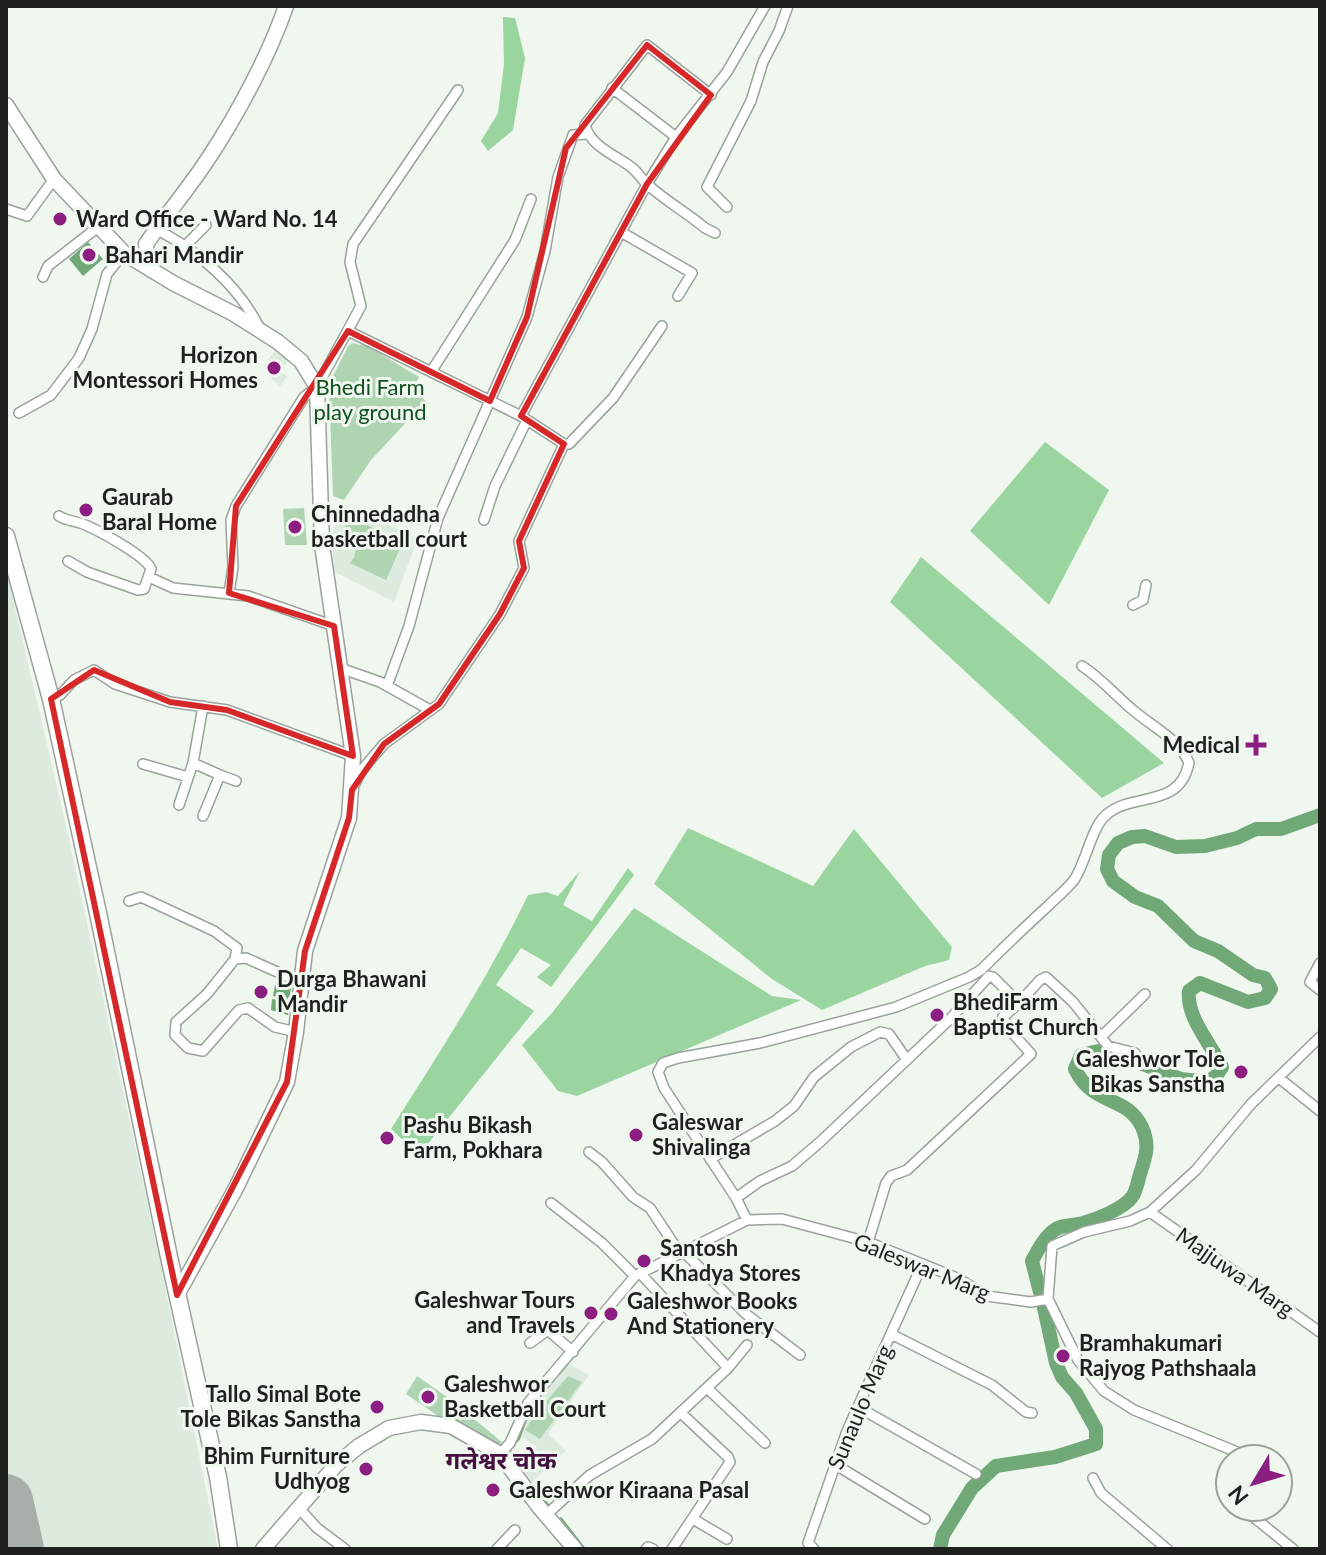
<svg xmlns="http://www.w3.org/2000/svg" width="1326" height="1555" viewBox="0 0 1326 1555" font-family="Lato,'Noto Sans Devanagari',sans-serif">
  <rect width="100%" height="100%" fill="#eff7ef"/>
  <!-- built -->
  <path fill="#ddebde" d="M276 349 289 360 280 370 287 377 280 386 271 379 273 375 264 366Z
    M341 503 418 538 394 602 333 571V532Z
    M6 569 65 821 162 1271 218 1549H6Z
    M569 1364 589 1375 548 1434 566 1451 532 1482 522 1470 537 1447 521 1436 534 1401Z"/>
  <!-- green -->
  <path fill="#aed4b1" d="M353 343 369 347 419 377 412 390 426 401 371 460 344 500 333 496 329 384 348 346Z
    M304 508 307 545H285L283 509Z
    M349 515 402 544 386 580 350 563 354 558 356 548 343 533Z
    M417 1376 450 1399 503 1443 496 1444 438 1416 406 1394Z
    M568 1376 582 1382 540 1439 525 1430 537 1412Z"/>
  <!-- forest -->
  <path fill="#9ad5a0" d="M503 17 515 18 525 58 513 130 488 151 481 141 498 113 504 64Z
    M1045 442 1109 490 1049 605 970 531Z
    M921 557 1164 763 1102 798 890 602Z
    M688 828 813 886 854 829 952 947 949 960 925 966 822 1010 772 979 654 884Z
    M628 868 634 875 551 987 537 977 551 965 521 948 496 985 534 1011 419 1155 391 1129C439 1053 489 977 528 895L546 892 558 896 580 871 563 905 592 921Z
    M634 908 772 996 801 1000 577 1096 558 1091 522 1045 552 1013Z"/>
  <!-- water -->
  <path fill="#70a977" d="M88 242 103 259 83 276 69 259Z
    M275 985 291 987 288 1015 271 1010 272 999 283 1001 282 998 273 996Z"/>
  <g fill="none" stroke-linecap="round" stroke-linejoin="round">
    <!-- stream -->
    <path stroke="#70a977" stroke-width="2" d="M955 1282 977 1295
      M559 1374 588 1339
      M515 1443 519 1439 530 1409
      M511 1448 510 1453 513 1460
      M524 1475 549 1506
      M561 1518 585 1549"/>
    <!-- river -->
    <path stroke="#70a977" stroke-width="14" d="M1040 1292 1032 1261C1038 1250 1044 1238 1053 1231 1061 1224 1073 1226 1083 1223 1097 1219 1123 1209 1132 1197 1136 1192 1138 1181 1140 1174 1146 1156 1150 1145 1142 1127 1126 1094 1093 1107 1075 1069L1081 1055C1096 1052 1113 1045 1125 1057L1181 1079 1207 1082 1216 1076 1222 1067C1211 1044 1186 1017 1189 991L1200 983 1248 1002 1265 998 1271 989 1265 978 1253 975 1218 951 1194 941 1158 906 1135 897 1113 881 1107 869 1109 855 1118 843 1132 837 1145 836 1176 847 1205 846 1237 838 1256 829H1281L1320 815
      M940 1549 943 1535 972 1488 996 1466 1055 1457 1096 1444V1429L1076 1393 1062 1377 1056 1363 1043 1303"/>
    <!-- runway -->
    <path stroke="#a8aea8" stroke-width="54" d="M6 1501 17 1549"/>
    <defs>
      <path id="street" d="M612 88 676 137
        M711 95 647 45 585 125C591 147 614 154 631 167 638 172 642 180 648 185 666 201 687 213 705 228L715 233
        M727 207 707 187 751 101 763 62 779 31 788 6
        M6 209 27 216 54 179
        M156 229C198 251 238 285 259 327
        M621 232 692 273 678 296
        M185 246 206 225
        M43 277 48 266 98 227
        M348 331 521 416 564 444 519 541 524 568 500 614 439 704 384 744 360 772 355 784
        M431 372 515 240 531 199
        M19 413 51 395 79 358 92 329 107 274 124 253
        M521 416 647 184 676 137 727 72 765 6
        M564 444H569L613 398 662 326
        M59 516C67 521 75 521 83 524 98 530 146 556 151 569L144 589 138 590 87 572 68 561
        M484 520 495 486 527 420
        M149 577 173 588 248 596 334 626
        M229 593 233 567 231 520 236 506 304 397 317 387 361 306 350 262 353 244 458 90
        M1133 605 1143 600 1146 585
        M340 668 380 682 430 710
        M387 686 409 626 438 518 527 317 545 251 558 177 573 135 588 134
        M51 699 60 695 74 680 94 670 115 684 170 702 227 710 353 756
        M193 763 220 775
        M143 764 188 777
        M179 805 193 763 203 706
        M203 816 220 775 236 781
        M129 901 141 897 214 931 237 948 235 959
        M1320 963 1310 982 1320 990
        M1019 1003 1040 980 1046 977 1073 1002 1101 1037 1145 994
        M296 1032 275 1027 248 1008 239 1010 203 1051 188 1048 175 1035 176 1022 207 994 235 959 246 958 302 983
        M1101 1037 1108 1046 1135 1053
        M1279 1078 1320 1111
        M589 1152 602 1162 633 1197 650 1208 679 1252
        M710 1159 775 1121 794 1106 814 1077 851 1047 880 1032 889 1034 907 1060
        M736 1198 760 1181 792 1166 820 1142 950 1019 989 976 993 977 1019 1003 1003 1017 1008 1028 1031 1054 907 1170 891 1176 886 1183 868 1242
        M551 1203 602 1243 635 1276
        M1150 1212 1320 1332
        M747 1220 736 1198 664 1088 658 1072 663 1063 678 1058 760 1043 896 1007 969 977 981 970C1003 948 1025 927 1048 906 1057 897 1066 890 1074 880 1086 863 1091 828 1106 815 1133 791 1179 810 1189 763 1180 740 1153 727 1134 711 1116 696 1102 679 1082 666
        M683 1251 746 1314 800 1355
        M1048 1299 1078 1360 1104 1391 1134 1410 1242 1454 1240 1459
        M891 1334 992 1385 1026 1412 1032 1413
        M530 1343 548 1330 573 1352
        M728 1368 747 1345
        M707 1388 765 1443
        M858 1407 976 1474
        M500 1454 510 1443 528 1403 635 1276 747 1220 782 1219 868 1242 957 1278 987 1296 1031 1302 1048 1299 1052 1246 1084 1232 1130 1221 1150 1212 1196 1170 1251 1104 1320 1037
        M836 1465 925 1519
        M1093 1478 1101 1493 1167 1549
        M1230 1485 1226 1496 1230 1499
        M298 1507 317 1528 345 1549
        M1241 1507 1293 1549
        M546 1515 590 1475 652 1439 728 1368 640 1273
        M693 1519 727 1539
        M497 1549 515 1530
        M646 1549 648 1547 653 1549
        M672 1549 730 1462 728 1457 681 1413
        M814 1549 808 1543 847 1431 922 1265"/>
      <path id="secondary" d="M6 105 54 179 124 253 173 283 234 314 278 342 301 361 317 387 322 545 353 756 349 818 305 951 296 1032 287 1082 236 1188 177 1295
        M151 270 147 258 146 244C166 215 189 188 208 159 237 115 269 56 286 6
        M263 1549 336 1465 359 1446 389 1428 421 1422 451 1426 500 1454 539 1507 575 1549"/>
      <path id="primary" d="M6 536 51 699 98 913 169 1257 218 1477 229 1549"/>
    </defs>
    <!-- street casing -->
    <use href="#street" stroke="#9aa29b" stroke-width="12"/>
    <!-- secondary casing -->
    <use href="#secondary" stroke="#9aa29b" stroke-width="17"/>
    <!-- primary casing -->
    <use href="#primary" stroke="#9aa29b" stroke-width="19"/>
    <!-- street -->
    <use href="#street" stroke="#fff" stroke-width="9"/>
    <!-- secondary -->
    <use href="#secondary" stroke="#fff" stroke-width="14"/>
    <!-- primary -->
    <use href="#primary" stroke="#fff" stroke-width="16"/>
  </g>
  <!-- marked area -->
  <path fill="none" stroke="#d62828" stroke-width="6" stroke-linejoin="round" d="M647 45 711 95 647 184 521 416 564 444 519 541 524 568 500 614 439 704 384 744 352 790 349 818 305 951 287 1082 177 1295 51 699 94 670 170 702 227 710 353 756 334 626 229 593 236 506 348 331 490 401 527 317 566 148Z"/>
  <!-- markers -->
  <g fill="#8c1e82" stroke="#eff7ef" stroke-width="3">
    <circle cx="60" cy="219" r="8"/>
    <circle cx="89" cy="255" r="8"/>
    <circle cx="274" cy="368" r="8"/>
    <circle cx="86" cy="510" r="8"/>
    <circle cx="295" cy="527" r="8"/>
    <path d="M1252 733h8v8h8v8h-8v8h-8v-8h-8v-8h8z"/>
    <circle cx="261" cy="992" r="8"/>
    <circle cx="937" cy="1015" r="8"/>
    <circle cx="1241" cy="1072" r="8"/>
    <circle cx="636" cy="1135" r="8"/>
    <circle cx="387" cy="1138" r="8"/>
    <circle cx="644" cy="1261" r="8"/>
    <circle cx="591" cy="1313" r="8"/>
    <circle cx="611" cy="1314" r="8"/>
    <circle cx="1063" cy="1356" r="8"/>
    <circle cx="428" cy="1397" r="8"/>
    <circle cx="377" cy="1407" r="8"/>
    <circle cx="366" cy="1469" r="8"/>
    <circle cx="493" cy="1490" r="8"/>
  </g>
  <g text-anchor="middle" stroke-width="6" stroke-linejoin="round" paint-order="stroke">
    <!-- poi labels -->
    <g font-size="22" font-weight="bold" fill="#1f211f" stroke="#eff7ef" text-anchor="start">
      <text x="76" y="227">Ward Office - Ward No. 14</text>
      <text x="105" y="263">Bahari Mandir</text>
      <text x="258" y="363" text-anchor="end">Horizon<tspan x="258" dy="25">Montessori Homes</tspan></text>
      <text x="102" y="505">Gaurab<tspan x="102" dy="25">Baral Home</tspan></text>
      <text x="311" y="522">Chinnedadha<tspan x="311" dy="25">basketball court</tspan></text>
      <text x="1240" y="753" text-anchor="end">Medical</text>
      <text x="277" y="987">Durga Bhawani<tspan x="277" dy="25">Mandir</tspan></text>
      <text x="953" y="1010">BhediFarm<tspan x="953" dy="25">Baptist Church</tspan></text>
      <text x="1225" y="1067" text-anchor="end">Galeshwor Tole<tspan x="1225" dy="25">Bikas Sanstha</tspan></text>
      <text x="652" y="1130">Galeswar<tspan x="652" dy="25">Shivalinga</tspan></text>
      <text x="403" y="1133">Pashu Bikash<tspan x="403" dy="25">Farm, Pokhara</tspan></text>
      <text x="660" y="1256">Santosh<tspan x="660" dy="25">Khadya Stores</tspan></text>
      <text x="575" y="1308" text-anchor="end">Galeshwar Tours<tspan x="575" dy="25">and Travels</tspan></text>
      <text x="627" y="1309">Galeshwor Books<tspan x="627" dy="25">And Stationery</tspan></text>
      <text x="1079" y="1351">Bramhakumari<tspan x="1079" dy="25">Rajyog Pathshaala</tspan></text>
      <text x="444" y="1392">Galeshwor<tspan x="444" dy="25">Basketball Court</tspan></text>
      <text x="361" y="1402" text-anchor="end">Tallo Simal Bote<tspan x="361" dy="25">Tole Bikas Sanstha</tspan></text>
      <text x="350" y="1464" text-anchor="end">Bhim Furniture<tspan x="350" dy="25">Udhyog</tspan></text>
      <text x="509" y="1498">Galeshwor Kiraana Pasal</text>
    </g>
    <!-- park labels -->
    <g font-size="22" fill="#115020" stroke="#eff7ef">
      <text x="370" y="395">Bhedi Farm<tspan x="370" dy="25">play ground</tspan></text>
    </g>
    <!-- street labels -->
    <g font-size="22" fill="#1f211f" stroke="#eff7ef">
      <text transform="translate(922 1267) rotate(22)" y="8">Galeswar Marg</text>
      <text transform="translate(1235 1272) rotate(35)" y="8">Majjuwa Marg</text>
      <text transform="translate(860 1407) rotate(-67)" y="8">Sunaulo Marg</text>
    </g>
    <!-- neighbourhood labels -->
    <g font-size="24" font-weight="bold" fill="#451140" stroke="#eff7ef">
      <text x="501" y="1469">गलेश्वर चोक</text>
    </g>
  </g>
  <!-- border -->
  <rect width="1326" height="1555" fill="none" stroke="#1f211f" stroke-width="16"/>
  <!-- north arrow -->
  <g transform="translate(1254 1483) rotate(232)"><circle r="38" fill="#eff7ef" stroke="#9ca19c" stroke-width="2"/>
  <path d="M0-6L14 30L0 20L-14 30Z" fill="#8c1e82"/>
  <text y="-12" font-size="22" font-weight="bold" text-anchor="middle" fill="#1f211f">N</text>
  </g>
</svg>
